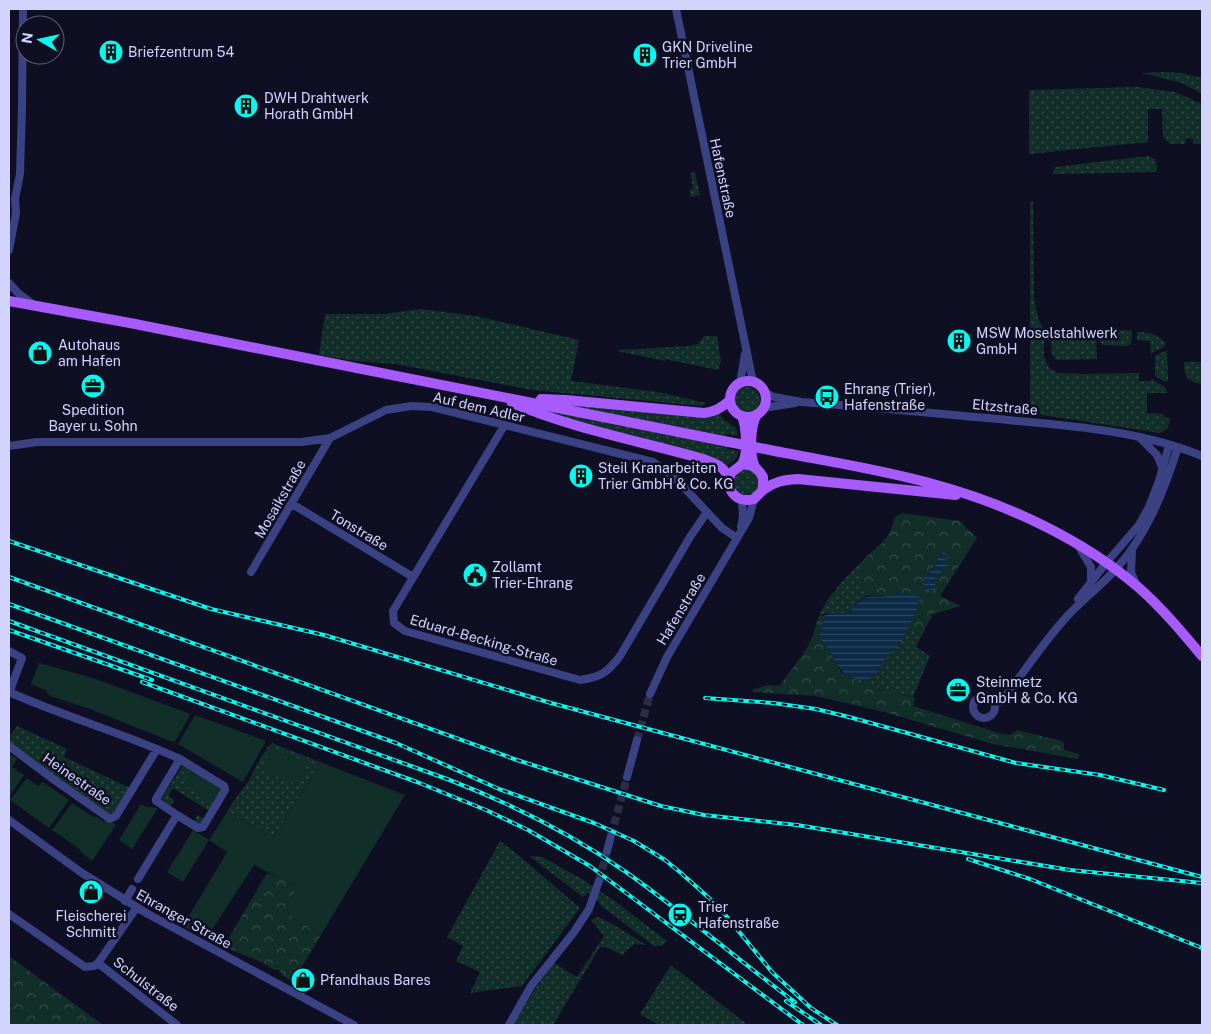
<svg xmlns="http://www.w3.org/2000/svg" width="1211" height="1034" viewBox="0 0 1211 1034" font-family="'Public Sans',sans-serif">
  <defs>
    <pattern id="grass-dots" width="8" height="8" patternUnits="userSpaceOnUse" patternTransform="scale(1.25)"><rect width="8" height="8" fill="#122e29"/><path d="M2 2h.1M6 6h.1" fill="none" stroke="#344b49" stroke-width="1.8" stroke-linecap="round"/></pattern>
    <pattern id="forest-crowns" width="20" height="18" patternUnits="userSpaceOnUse" patternTransform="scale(1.25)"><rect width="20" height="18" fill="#122e29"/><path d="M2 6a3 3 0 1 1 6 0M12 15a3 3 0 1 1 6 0" fill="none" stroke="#344b49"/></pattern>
    <pattern id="water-rules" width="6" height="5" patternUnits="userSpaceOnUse" patternTransform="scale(1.25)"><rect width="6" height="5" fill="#0c2a46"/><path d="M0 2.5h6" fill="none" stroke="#2e4862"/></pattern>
  </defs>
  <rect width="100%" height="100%" fill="#0f0f24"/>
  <!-- grass -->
  <path fill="url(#grass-dots)" d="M1165 72 1182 73 1202 78V94L1182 83 1142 73Z
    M1137 87 1175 92 1202 104V144H1193V139L1186 138 1185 144H1170L1163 137 1162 109H1148V142L1029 154V90Z
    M1149 156 1156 160 1157 172 1054 174 1053 172 1055 167Z
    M695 172 700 195 691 197 689 190 693 189 690 173Z
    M1030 202H1033L1034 299 1038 318 1044 330V356L1048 367 1058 373 1083 374 1139 373V381H1151V379H1152L1166 388 1167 393H1147V413L1162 414 1167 418H1170C1170 426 1166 431 1159 433L1042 415 1030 407Z
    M420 309 476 316 579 340 571 381 658 392 706 403 701 406 532 390 395 364 356 361 319 355 325 314H385Z
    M1094 331 1096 336 1097 359 1057 360 1052 355 1051 339 1057 332Z
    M1103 331 1131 330 1132 333 1131 344 1126 346 1103 345 1100 342V333Z
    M1137 332C1150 332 1157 334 1166 344L1164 347 1151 353 1150 341 1137 340Z
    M704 336H717L721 361 718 370 665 359V361L617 351 618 350 690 346 698 344Z
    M1167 350 1168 380 1166 382 1155 376V356Z
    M1184 362H1202V384C1188 382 1184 377 1184 362Z
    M734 400a13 13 0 1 1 26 0a13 13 0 1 1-26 0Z
    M561 404 719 413 723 419 736 428 738 436 727 434V436Z
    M546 410 727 447V449L739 451 736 459 725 467 546 412Z
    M734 482a13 13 0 1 1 26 0a13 13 0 1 1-26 0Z
    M864 560C860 571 859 585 867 595L857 602 849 613H834L819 615C830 593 846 577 864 560Z
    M907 628 922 635 916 647 930 656 913 697 882 690 866 681 877 674 883 662 902 641Z
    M17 726 67 749 64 757 130 788 115 812 109 814 9 744V734L11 735Z
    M272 743 320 762 274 837 227 812C233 801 240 793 247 783 256 769 260 754 272 743Z
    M183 765 222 789 203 823 198 825 193 822 198 815 204 819 209 811 173 788 168 796 174 800 170 808 160 801Z
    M500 841 523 859 580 908 522 986 470 993 480 972 456 961 463 946 447 937Z
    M529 856 542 857 582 879 616 902 667 941 661 946H654L599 904 600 902 588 893 583 897Z
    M598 917 611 923 646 945 634 944 622 955 606 947H600L553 1025H513L535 989 554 963 577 977 604 936 591 920Z
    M671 965 748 1025H659L640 1014Z"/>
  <!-- forest -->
  <path fill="url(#forest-crowns)" fill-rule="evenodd" d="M902 513 960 521 977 538 940 596 961 606 933 614 922 635 907 628 915 614 888 598 867 595C860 586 857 568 865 558 871 552 878 547 883 542 890 534 893 526 895 517ZM944 551 945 560 948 566 935 577 925 592V581L938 560V557Z
    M819 615 823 616 822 631 818 637 825 643 841 672 855 679 866 681 882 690 915 698 913 706 999 733 1010 735 1017 730 1062 741 1064 744V750L1079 754 1078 759 993 744 884 712 816 696 752 692 754 689 768 685 779 686 804 653 812 638Z
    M267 873 288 882 294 887V895L286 904 288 913 321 935 293 982 282 975 279 970C272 970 267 965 261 962 248 956 236 953 224 946Z
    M9 956 103 1025H9Z"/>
  <!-- garden -->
  <path fill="#122e29" d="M39 663 93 678 188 713 190 715 175 742 170 741 90 709 50 696 45 690 31 684Z
    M195 715 266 741 243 782 178 744Z
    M271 748 308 762 299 785 262 771Z
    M9 753 17 759 12 767 24 775 9 797Z
    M320 762 405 795 321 935 288 913 286 904 294 895V886L254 865 206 939 183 926 227 852 209 840 183 882 167 872 193 830 209 840 227 812 274 837Z
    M192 770 222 789 214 804 183 785Z
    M27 778 38 786 43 782 69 800 49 828 10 800Z
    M72 803 95 818 96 816 104 822 106 818 116 825 92 861 81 852V850L52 830Z
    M141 804 148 808 149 807 158 808 132 849 119 840Z"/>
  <!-- water -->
  <path fill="url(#water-rules)" d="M944 551 947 556 945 560 948 566 935 577V587L925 593 924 576C931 573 938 564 938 557Z
    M898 592 920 597 915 614 902 641 883 662 877 674 866 681C830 675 840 657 818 637L822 631 823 616 834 613H849C870 583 874 606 898 592Z"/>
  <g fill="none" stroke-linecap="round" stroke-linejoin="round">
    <!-- minor-tunnel -->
    <path stroke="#2c2d45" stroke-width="8" stroke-dasharray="8 4" stroke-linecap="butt" d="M637 740 650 694
      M611 836 627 777
      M599 881 607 851"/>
    <!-- minor -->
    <path stroke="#3a4283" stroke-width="8" d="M676 9 753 382
      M9 250 16 213 15 199 20 174 22 107 23 9
      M9 283 18 293 34 305
      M740 383 745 354
      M764 392 774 397 802 402C871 407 939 414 1008 420 1073 426 1141 431 1202 456
      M763 408 795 403
      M504 426 393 611 394 623 405 631 580 680C601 677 607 673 620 656L690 537 707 512
      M1140 438 1157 455 1162 467
      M9 446 37 442H302L330 438 386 410 411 406 432 407 653 462 676 479 722 528 737 538
      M292 504 413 577
      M741 527 743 516 742 500
      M1079 547 1091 567V582
      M1132 550 1131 572 1136 584
      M251 572 330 438
      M1078 599 1106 563 1139 525 1149 507 1159 481 1169 445
      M9 651 22 658 9 693
      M9 692C65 717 124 733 180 759
      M650 694 667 657 749 518 754 499
      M973 707a11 11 0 1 1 22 0a11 11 0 1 1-22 0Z
      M994 703 1002 701C1022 675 1040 647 1062 622 1078 603 1099 588 1116 569 1147 535 1164 491 1178 447
      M9 746 53 779 110 819 116 816 157 749
      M627 777 637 740
      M9 820 82 873 148 914 354 1025
      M607 851 611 836
      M138 879 177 815 156 801V799L180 759 224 786 225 790 203 827 198 828 177 815
      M125 901 132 889
      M9 914 85 967 94 966 98 963 137 907
      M98 963 177 1025
      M509 1025 531 986 574 932 589 909 599 881"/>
    <!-- major -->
    <path stroke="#a85bfd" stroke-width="10" d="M9 301 130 323 729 442
      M730 399a18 18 0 1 1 36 0a18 18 0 1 1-36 0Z
      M541 399 566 400 704 413C715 412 722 408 730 400
      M512 403C574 429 640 441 703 459 716 464 724 466 729 479
      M770 450C824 461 880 469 933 484 1004 503 1081 538 1138 587 1161 607 1182 632 1202 656
      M741 465C751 463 758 468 763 477V490L754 499C737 504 724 490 731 473 734 470 738 468 741 465 749 457 746 426 742 416
      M755 467C749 454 750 427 757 414
      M763 490C775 481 784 480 798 479L956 495"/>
    <defs>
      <path id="rail" d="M9 541 211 609 324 635 551 703 663 733 1202 877
        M9 577 517 760 661 806 704 815 797 825 1070 870 1202 883
        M9 604 396 743 499 789 594 823 634 841 665 860 681 873 718 906 772 972 811 1008 837 1025
        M9 621 447 779C510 803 570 833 626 872 684 913 738 960 795 1002
        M9 630 152 680
        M142 682 417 782 486 810 528 830 590 866 803 1025
        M705 698 773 703 816 709 849 717 1016 763 1100 775 1164 790
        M968 859 1030 879 1202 948
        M786 1001 821 1025"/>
    </defs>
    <!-- rail casing -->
    <use href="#rail" stroke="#03faee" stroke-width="4"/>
    <!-- rail -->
    <use href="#rail" stroke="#0f0f24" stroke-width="2" stroke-dasharray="5.5" stroke-linecap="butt"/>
    <!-- major-bridge -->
    <path stroke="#a85bfd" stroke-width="10" d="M729 442 770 450"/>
  </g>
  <!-- icons -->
  <defs>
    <symbol id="building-disc" viewBox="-11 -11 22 22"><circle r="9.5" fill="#03faee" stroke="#0f0f24"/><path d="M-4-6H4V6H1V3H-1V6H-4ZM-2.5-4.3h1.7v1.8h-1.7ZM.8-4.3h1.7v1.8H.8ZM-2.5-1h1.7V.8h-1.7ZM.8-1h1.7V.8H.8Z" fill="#111"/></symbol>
    <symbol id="shop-disc" viewBox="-11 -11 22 22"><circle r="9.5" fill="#03faee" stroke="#0f0f24"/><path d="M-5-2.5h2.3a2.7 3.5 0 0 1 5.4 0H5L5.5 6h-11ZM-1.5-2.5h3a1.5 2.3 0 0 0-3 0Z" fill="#111"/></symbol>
    <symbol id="office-disc" viewBox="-11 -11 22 22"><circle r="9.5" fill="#03faee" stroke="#0f0f24"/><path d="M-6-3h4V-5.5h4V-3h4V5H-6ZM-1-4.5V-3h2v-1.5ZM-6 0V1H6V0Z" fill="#111"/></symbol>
    <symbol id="bus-disc" viewBox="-11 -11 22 22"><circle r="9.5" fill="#03faee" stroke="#0f0f24"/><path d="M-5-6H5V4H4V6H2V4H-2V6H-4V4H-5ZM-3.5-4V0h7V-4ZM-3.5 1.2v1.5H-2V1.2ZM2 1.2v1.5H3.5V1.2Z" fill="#111"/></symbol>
    <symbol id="civic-disc" viewBox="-11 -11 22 22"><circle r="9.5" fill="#03faee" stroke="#0f0f24"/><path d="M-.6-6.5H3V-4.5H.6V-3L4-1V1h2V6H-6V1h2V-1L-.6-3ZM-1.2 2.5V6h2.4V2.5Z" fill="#111"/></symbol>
    <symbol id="station-disc" viewBox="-11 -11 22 22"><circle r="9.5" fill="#03faee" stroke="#0f0f24"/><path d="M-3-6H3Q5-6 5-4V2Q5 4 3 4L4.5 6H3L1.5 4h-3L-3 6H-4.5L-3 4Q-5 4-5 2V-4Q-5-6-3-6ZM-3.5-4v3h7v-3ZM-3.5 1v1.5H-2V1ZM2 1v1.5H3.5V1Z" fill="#111"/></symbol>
  </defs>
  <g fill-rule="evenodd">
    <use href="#building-disc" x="97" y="38" width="28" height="28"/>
    <use href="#building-disc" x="631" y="41" width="28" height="28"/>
    <use href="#building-disc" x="232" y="92" width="28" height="28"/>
    <use href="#building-disc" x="945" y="327" width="28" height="28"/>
    <use href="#shop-disc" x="26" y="339" width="28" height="28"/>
    <use href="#office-disc" x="79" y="372" width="28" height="28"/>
    <use href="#bus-disc" x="813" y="383" width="28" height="28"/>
    <use href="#building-disc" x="567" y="462" width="28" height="28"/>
    <use href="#civic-disc" x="461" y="561" width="28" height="28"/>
    <use href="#office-disc" x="944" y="676" width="28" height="28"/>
    <use href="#shop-disc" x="77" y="878" width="28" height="28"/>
    <use href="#station-disc" x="666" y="901" width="28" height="28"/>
    <use href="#shop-disc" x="289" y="966" width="28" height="28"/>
  </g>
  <g text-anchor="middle" stroke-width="5" stroke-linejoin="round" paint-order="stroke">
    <!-- poi labels -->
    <g font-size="14" fill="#d3d4fe" stroke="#0f0f24" text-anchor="start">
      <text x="662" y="52">GKN Driveline<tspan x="662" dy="16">Trier GmbH</tspan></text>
      <text x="128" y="57">Briefzentrum 54</text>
      <text x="264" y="103">DWH Drahtwerk<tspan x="264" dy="16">Horath GmbH</tspan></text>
      <text x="976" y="338">MSW Moselstahlwerk<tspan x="976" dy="16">GmbH</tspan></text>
      <text x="58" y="350">Autohaus<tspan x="58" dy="16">am Hafen</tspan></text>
      <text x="844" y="394">Ehrang (Trier),<tspan x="844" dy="16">Hafenstraße</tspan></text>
      <text x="93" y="415" text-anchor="middle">Spedition<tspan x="93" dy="16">Bayer u. Sohn</tspan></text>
      <text x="598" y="473">Steil Kranarbeiten<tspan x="598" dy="16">Trier GmbH &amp; Co. KG</tspan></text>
      <text x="492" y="572">Zollamt<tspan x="492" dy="16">Trier-Ehrang</tspan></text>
      <text x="976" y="687">Steinmetz<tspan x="976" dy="16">GmbH &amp; Co. KG</tspan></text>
      <text x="698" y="912">Trier<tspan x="698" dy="16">Hafenstraße</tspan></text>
      <text x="91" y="921" text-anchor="middle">Fleischerei<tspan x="91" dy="16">Schmitt</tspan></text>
      <text x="320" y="985">Pfandhaus Bares</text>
    </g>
    <!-- street labels -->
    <g font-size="14" fill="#d3d4fe" stroke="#0f0f24">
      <text transform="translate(723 178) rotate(78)" y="5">Hafenstraße</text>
      <text transform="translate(479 407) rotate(13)" y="5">Auf dem Adler</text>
      <text transform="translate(1005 407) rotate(5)" y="5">Eltzstraße</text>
      <text transform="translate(280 499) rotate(-60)" y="5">Mosaikstraße</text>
      <text transform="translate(359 530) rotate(31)" y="5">Tonstraße</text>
      <text transform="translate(681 609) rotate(-59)" y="5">Hafenstraße</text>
      <text transform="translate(484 640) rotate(16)" y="5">Eduard-Becking-Straße</text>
      <text transform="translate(77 779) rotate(35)" y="5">Heinestraße</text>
      <text transform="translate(184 919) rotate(29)" y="5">Ehranger Straße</text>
      <text transform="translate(146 984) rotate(38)" y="5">Schulstraße</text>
    </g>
  </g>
  <!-- border -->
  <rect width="1211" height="1034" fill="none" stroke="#d3d4fe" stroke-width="20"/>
  <!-- north arrow -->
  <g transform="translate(40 40) rotate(279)"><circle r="24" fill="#0f0f24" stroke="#5d5e7b"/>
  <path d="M0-4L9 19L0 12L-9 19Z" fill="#03faee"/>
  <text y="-8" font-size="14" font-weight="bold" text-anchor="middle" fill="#d3d4fe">N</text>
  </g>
</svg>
